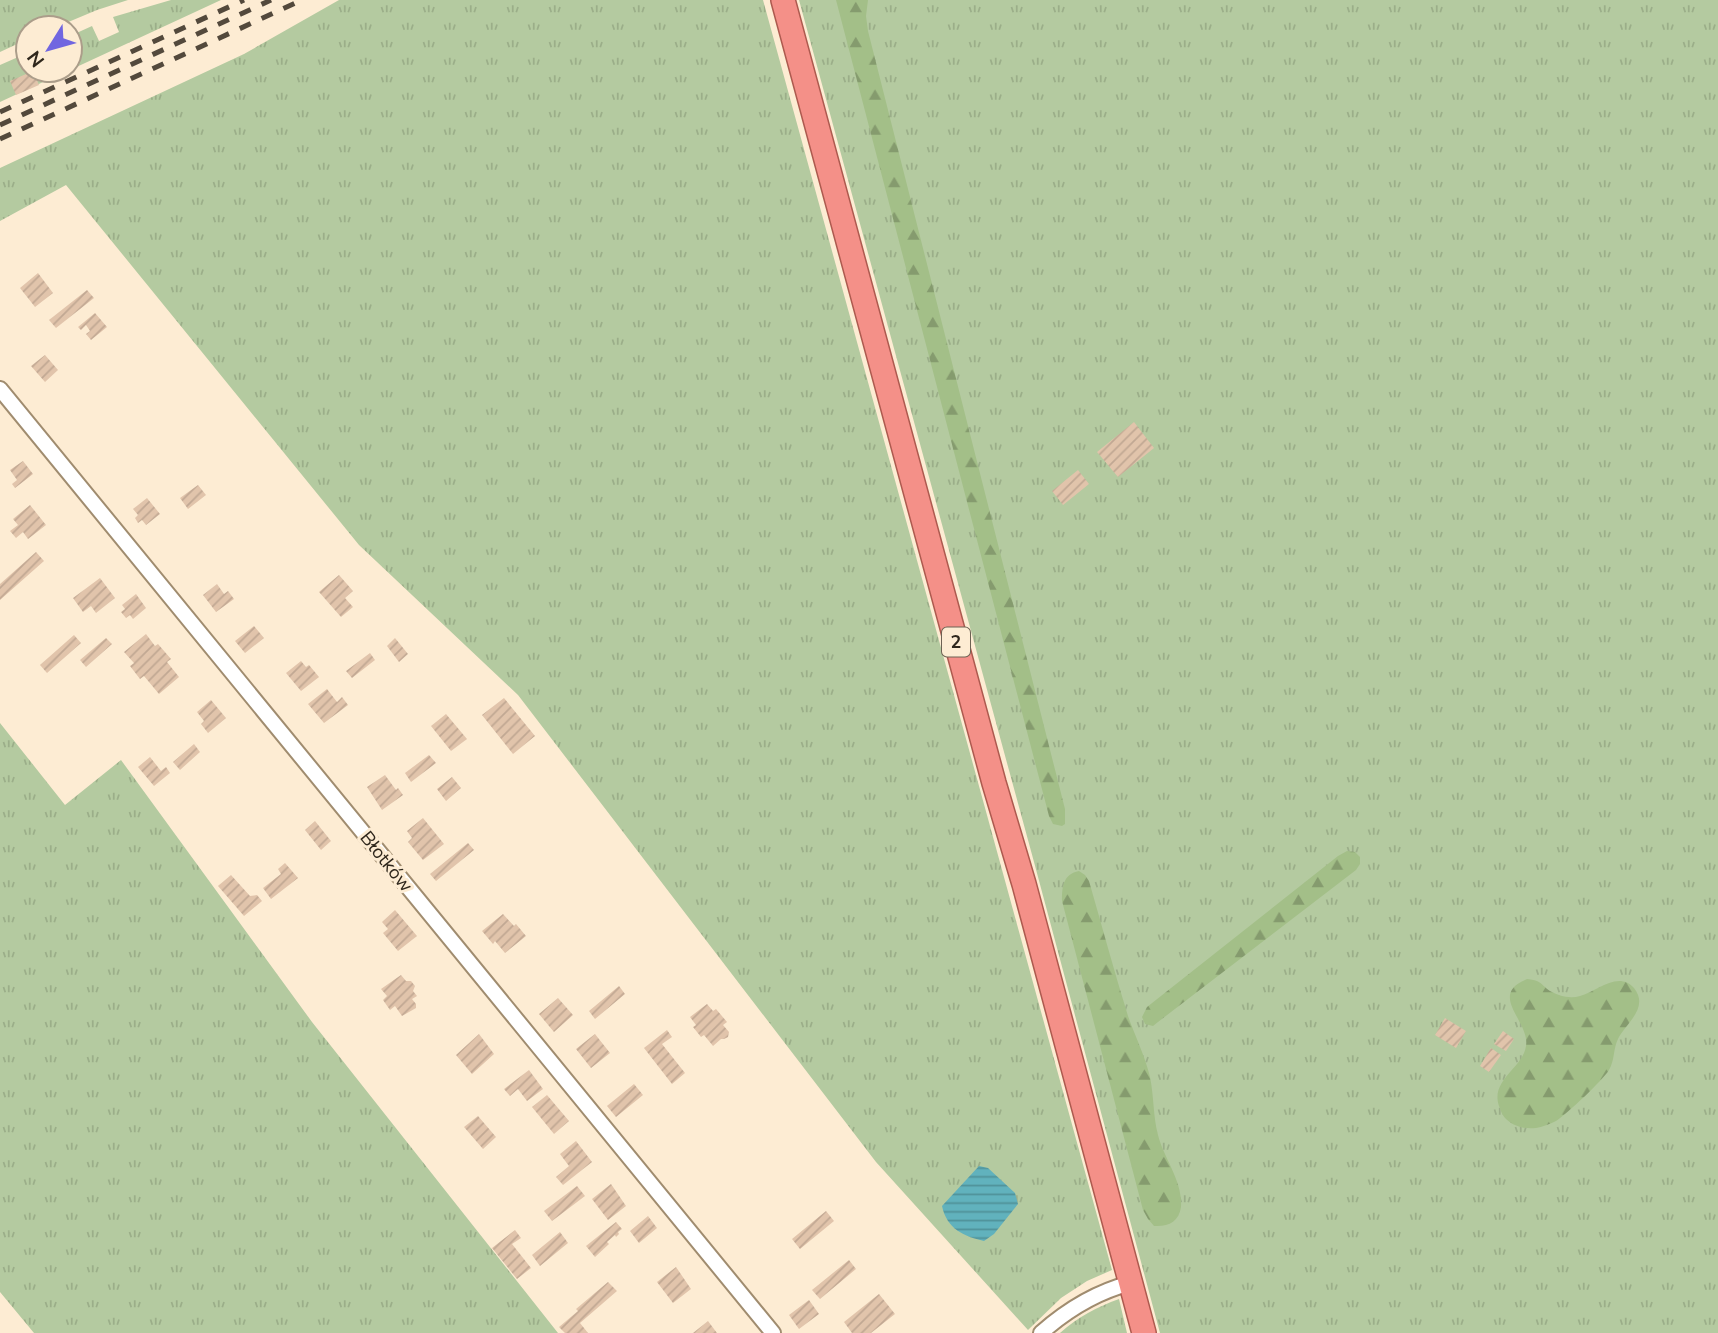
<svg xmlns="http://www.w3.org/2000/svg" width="1718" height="1333" viewBox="0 0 1718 1333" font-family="'Nunito Sans',sans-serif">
  <defs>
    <pattern id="grass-tufts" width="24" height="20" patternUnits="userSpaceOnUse" patternTransform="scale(1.75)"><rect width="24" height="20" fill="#b4caa0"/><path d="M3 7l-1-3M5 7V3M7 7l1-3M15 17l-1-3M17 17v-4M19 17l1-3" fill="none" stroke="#9bae89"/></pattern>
    <pattern id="forest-firs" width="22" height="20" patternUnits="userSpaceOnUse" patternTransform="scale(1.75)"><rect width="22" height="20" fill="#a3bf88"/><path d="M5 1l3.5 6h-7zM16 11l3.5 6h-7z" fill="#859b6e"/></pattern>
    <pattern id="water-rules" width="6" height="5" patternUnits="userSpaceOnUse" patternTransform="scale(1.75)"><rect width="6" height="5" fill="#61b2bd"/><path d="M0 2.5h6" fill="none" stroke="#509199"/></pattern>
    <pattern id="building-hatch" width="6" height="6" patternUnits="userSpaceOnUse" patternTransform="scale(1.75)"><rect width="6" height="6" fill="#e1c4ab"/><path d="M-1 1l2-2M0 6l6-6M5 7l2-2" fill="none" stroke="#c1a893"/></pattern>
  </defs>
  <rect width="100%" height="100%" fill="#fdecd3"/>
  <!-- grass -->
  <path fill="url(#grass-tufts)" d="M0 0H128L97 10 54 28H28V39L0 52Z
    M171 0H221L70 70V57L72 55 70 49V36L92 26 99 41 119 32 113 17Z
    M339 0H763L1112 1270 1087 1281 1061 1298 1028 1330 876 1162 518 695 359 545 66 185 0 221V168L244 54Z
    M799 0H1718V1333H1160L1034 862Z
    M25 54H28V70H69L0 102V65Z
    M0 723 65 805 121 760 312 1022 558 1333H34L0 1292Z
    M1119 1299 1127 1333H1060C1078 1317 1097 1307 1119 1299Z"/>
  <!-- forest -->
  <path fill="url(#forest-firs)" d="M836 0H868L866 16 868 31 1065 809V824L1062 826 1053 824 1049 816Z
    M1347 851 1355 852 1360 857V864L1356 870 1158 1022 1153 1026 1145 1024 1142 1017 1147 1007 1338 856Z
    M1079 871 1085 875 1089 881C1102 926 1114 971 1128 1016 1135 1036 1145 1056 1150 1077 1154 1096 1153 1116 1158 1135 1164 1159 1183 1181 1181 1207 1179 1222 1168 1227 1154 1226L1148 1219 1143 1210 1062 901C1062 887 1063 874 1079 871Z
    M1527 979C1530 979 1534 980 1537 981 1542 983 1545 988 1550 991 1559 996 1570 999 1580 996 1596 992 1618 970 1634 988 1650 1008 1625 1024 1618 1039 1613 1049 1615 1060 1609 1070 1603 1080 1567 1114 1556 1121 1550 1124 1542 1127 1536 1128 1524 1129 1515 1127 1506 1119 1502 1115 1501 1111 1499 1106 1490 1080 1523 1068 1526 1046 1530 1021 1487 995 1527 979Z"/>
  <!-- water -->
  <path fill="url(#water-rules)" d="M979 1166 988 1168 1015 1193 1018 1204 994 1234 984 1241C963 1236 947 1229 942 1206Z"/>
  <!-- building -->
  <path fill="url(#building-hatch)" d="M33 71 39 85 16 95 10 81Z
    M38 273 53 293 35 307 20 288Z
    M87 290 94 298 56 328 49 320Z
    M95 313 107 327 91 340 86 334 90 331 86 325 81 330 78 327Z
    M45 355 58 370 45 382 31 366Z
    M1134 422 1154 448 1118 477 1097 452Z
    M23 461 33 474 15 488 12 484 17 480 10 470Z
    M1078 470 1089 484 1063 505 1052 491Z
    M198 485 206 495 188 509 180 498Z
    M147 498 160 514 146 525 142 520 138 523 135 518 138 515 133 509Z
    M30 505 46 525 28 539 23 532 16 538 10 531 18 525 13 519Z
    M36 552 44 561 0 600V584Z
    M339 575 353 591 345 598 353 607 341 617 319 592Z
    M100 578 115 598 96 613 91 606 83 612 73 598Z
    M217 584 224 594 228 591 234 599 216 612 203 595Z
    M136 594 146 608 133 619 130 615 126 618 121 612 125 609 122 605Z
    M254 626 264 638 245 653 235 641Z
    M146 634 155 646 158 644 171 659 167 662 179 677 159 694 144 676 140 679 130 666 134 663 124 652Z
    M74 635 81 643 47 673 40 665Z
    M106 638 112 644 86 667 80 660Z
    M395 638 408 654 399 662 387 646Z
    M370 653 375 660 352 678 346 671Z
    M301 661 306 667 309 665 319 677 301 691 286 673Z
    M327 689 337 702 342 697 348 705 324 723 308 704Z
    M504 698 535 736 513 754 482 715Z
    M211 700 226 718 208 733 201 724 204 721 197 712Z
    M446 714 467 739 451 751 431 726Z
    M194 744 200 752 180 770 173 762Z
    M429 755 436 763 411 782 405 773Z
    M150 757 161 771 166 767 170 773 154 786 138 767Z
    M385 775 396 790 398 788 403 795 382 810 367 787Z
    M452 777 461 788 446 801 437 789Z
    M423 818 444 844 423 860 408 842 412 838 407 831Z
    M315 821 331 841 321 850 305 830Z
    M468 843 474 850 436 881 430 874Z
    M285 863 298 878 271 899 263 888 281 874 278 869Z
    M231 875 250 896 257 895 262 901 244 916 218 886Z
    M395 910 417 936 398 951 383 933 388 929 382 922Z
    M503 914 514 926 516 924 526 936 505 953 495 941 493 944 482 931Z
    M401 975 406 981H411L415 986 413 991 417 996 412 999 416 1004V1008L402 1016 395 1006 390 1010 383 1000 387 996 381 989Z
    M619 986 625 994 595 1019 589 1011Z
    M558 998 573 1015 554 1032 539 1014Z
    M707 1004 713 1011 716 1009 727 1022 723 1025 729 1032 728 1037 724 1039H721L713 1046 704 1035 701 1037 693 1027 696 1025 690 1017Z
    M1445 1018 1466 1031 1456 1048 1435 1035Z
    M667 1030 672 1037 662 1044 685 1073 672 1084 644 1048Z
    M1503 1031 1514 1039 1506 1051 1494 1044Z
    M479 1034 494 1054 472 1074 456 1055Z
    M595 1034 610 1053 591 1068 576 1049Z
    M1491 1048 1501 1055 1489 1072 1480 1066Z
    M529 1070 543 1089 527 1101 518 1089 510 1096 504 1089Z
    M634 1084 643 1095 616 1117 607 1106Z
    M547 1095 569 1121 554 1134 532 1107Z
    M478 1116 496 1137 483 1149 464 1127Z
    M576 1141 592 1162 563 1185 556 1177 569 1166 560 1154Z
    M611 1184 626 1206 608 1220 592 1199Z
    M577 1186 585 1196 552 1221 544 1211Z
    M826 1211 834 1221 800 1249 792 1239Z
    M648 1216 657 1228 639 1243 630 1231Z
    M616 1222 622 1229 618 1232 619 1234 616 1237 615 1235 607 1242 609 1244 595 1257 586 1246Z
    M515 1230 521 1238 512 1244 531 1268 517 1279 492 1248Z
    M560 1232 568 1243 540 1266 532 1255Z
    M849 1260 856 1269 820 1299 812 1290Z
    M676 1267 691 1289 673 1303 657 1282Z
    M608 1282 617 1291 580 1323 588 1333H565L559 1327 578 1311 576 1309Z
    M879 1294 895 1314 871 1333H852L844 1322Z
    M809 1300 819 1314 799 1329 789 1315Z
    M708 1321 717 1333H693Z"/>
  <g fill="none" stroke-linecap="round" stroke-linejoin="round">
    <defs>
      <path id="minor" d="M0 389 773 1333
        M1041 1333C1068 1309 1096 1292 1131 1283"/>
      <path id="trunk" d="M783 0 994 783 1024 884 1144 1333"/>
    </defs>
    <!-- minor casing -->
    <use href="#minor" stroke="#a08c6f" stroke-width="18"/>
    <!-- trunk casing -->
    <use href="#trunk" stroke="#ad5a4f" stroke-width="26"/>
    <!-- minor -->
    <use href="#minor" stroke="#fff" stroke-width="14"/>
    <!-- trunk -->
    <use href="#trunk" stroke="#f49088" stroke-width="23"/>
    <!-- rail -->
    <path stroke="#53493c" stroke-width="5" stroke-dasharray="12 12" stroke-linecap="butt" d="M0 112 244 0
      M0 125 271 0
      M0 139 302 0"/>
  </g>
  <g text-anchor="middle" stroke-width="6" stroke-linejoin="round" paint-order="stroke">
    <!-- shield labels -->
    <rect fill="#fdecd3" stroke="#6d6253" stroke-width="2" x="942" y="627.5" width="28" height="29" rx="5"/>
    <g font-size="18" font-weight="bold" fill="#2f271c">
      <text x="956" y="648">2</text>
    </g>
    <!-- street labels -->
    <g font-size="19" fill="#2f271c" stroke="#fdecd3">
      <text transform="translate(387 861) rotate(51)" y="7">Błotków</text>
    </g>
  </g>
  <!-- north arrow -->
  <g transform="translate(49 49) rotate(233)"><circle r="33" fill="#fdecd3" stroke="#ab9d8a" stroke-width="2"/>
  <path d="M0-5L12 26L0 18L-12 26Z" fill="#7166e0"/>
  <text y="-10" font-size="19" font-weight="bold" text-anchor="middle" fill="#2f271c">N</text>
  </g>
</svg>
